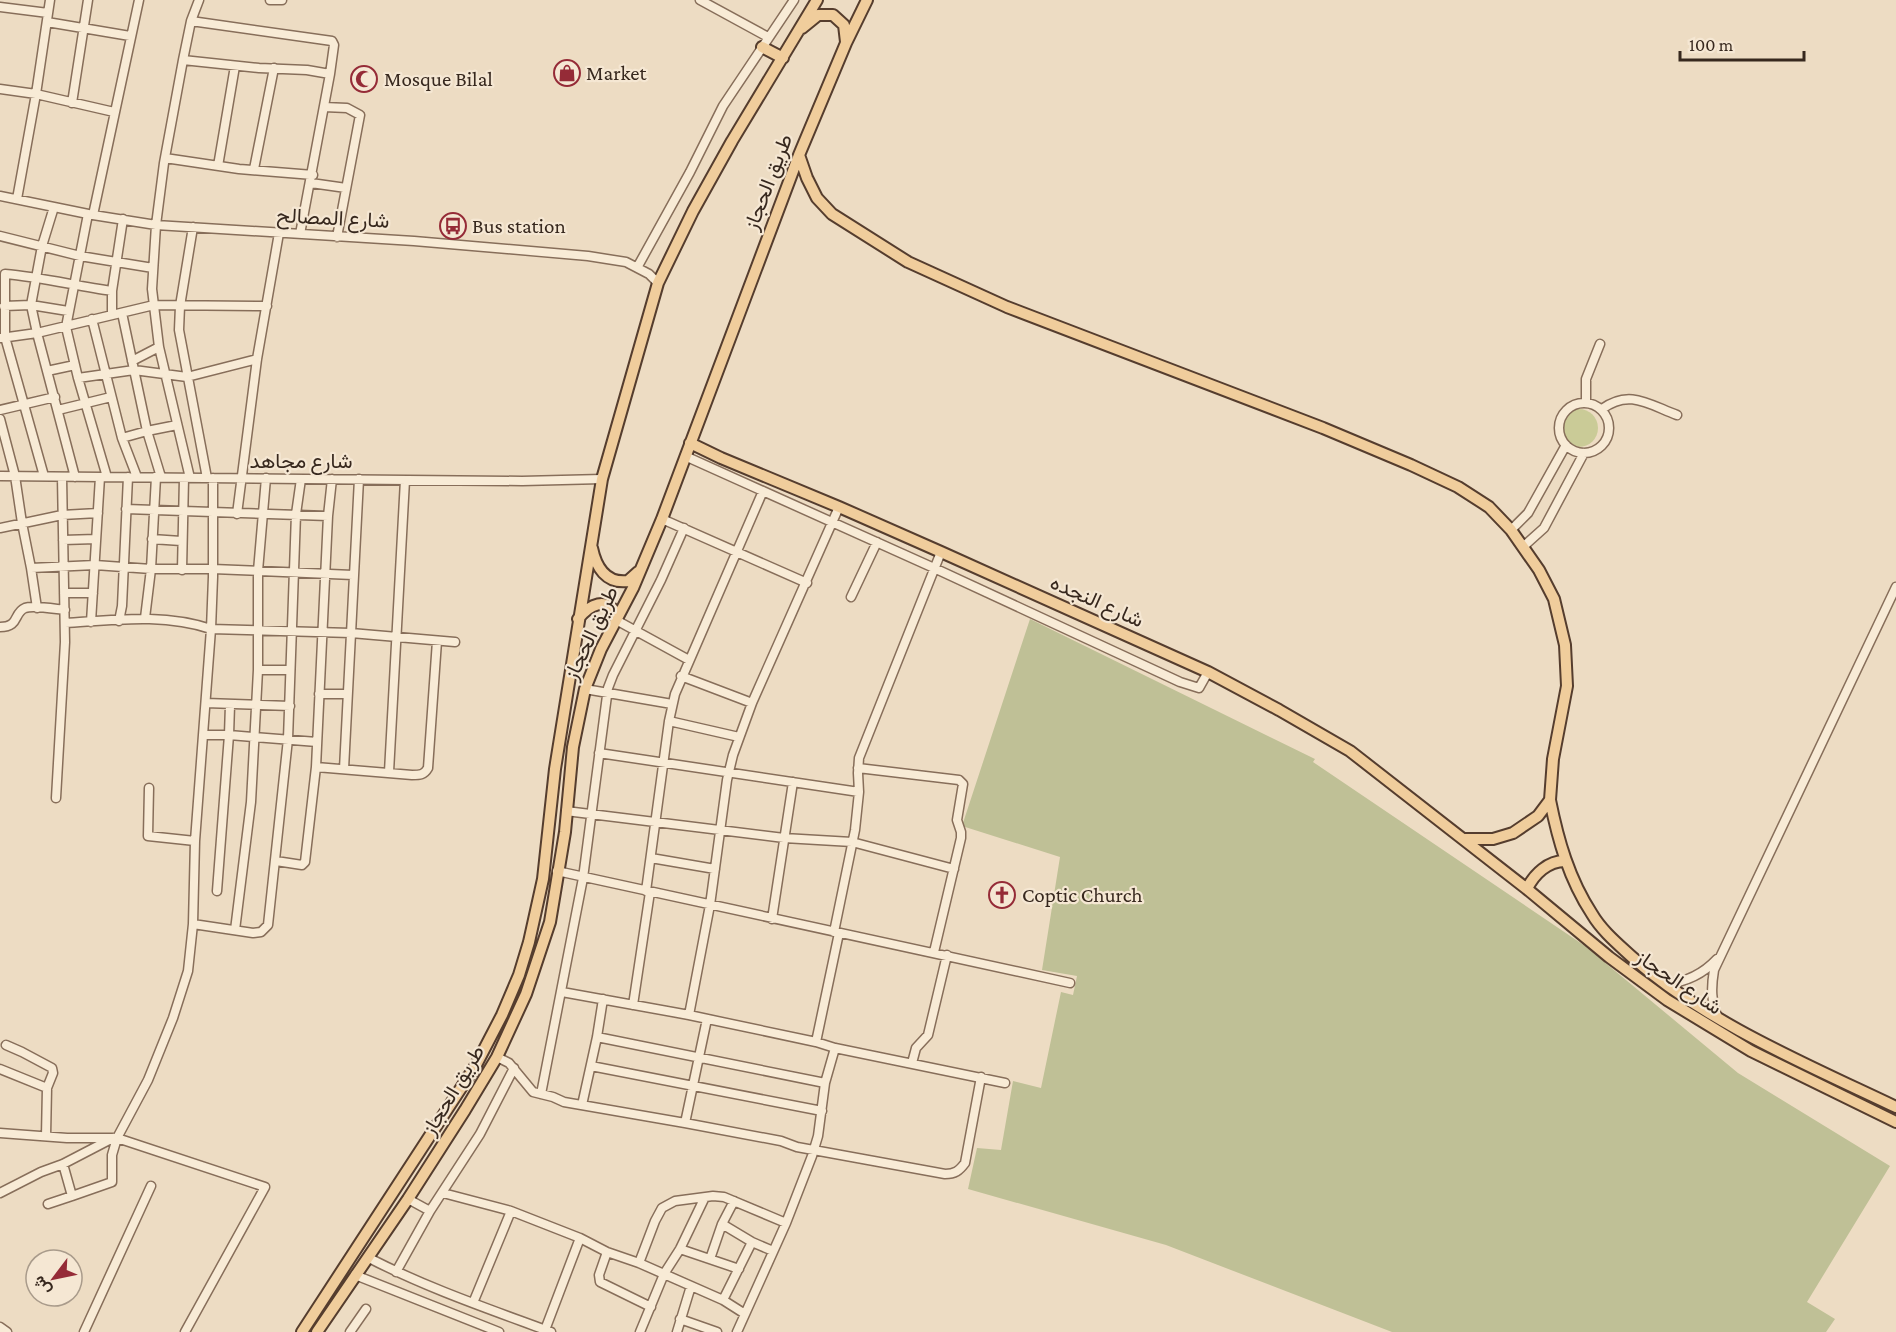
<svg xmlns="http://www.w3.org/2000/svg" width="1896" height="1332" viewBox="0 0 1896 1332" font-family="'Crimson Pro',Vazirmatn,serif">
  <rect width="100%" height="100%" fill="#eddcc3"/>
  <!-- green -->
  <path fill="#cacb97" d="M1560 428a19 19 0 1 1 38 0a19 19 0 1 1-38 0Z"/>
  <!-- cemetery -->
  <path fill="#bfc096" d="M1030 619 1315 759 1313 762 1585 946 1738 1073 1890 1166 1807 1302 1835 1319 1826 1332H1392L1166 1245 968 1189 977 1148 1001 1150 1013 1081 1041 1088 1061 992 1073 995 1077 976 1042 970 1060 857 962 826Z"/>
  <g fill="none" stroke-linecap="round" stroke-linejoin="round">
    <defs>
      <path id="minor" d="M270 0H282
        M700 0 768 37
        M0 7 48 13
        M191 21 332 41 334 45 330 74
        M47 22 130 36
        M183 60 259 68 307 70 330 74 300 234
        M0 89 36 94 114 112
        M72 103 88 0
        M324 107 347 108 360 115 337 237
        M165 158 239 169 313 175
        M218 166 235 66
        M254 169 274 68
        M311 183 346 188
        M0 196 93 215 156 225 414 241 588 256 626 262 649 274 658 283
        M17 199 36 94 50 0
        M54 207 42 246 31 305 37 333 75 477
        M88 214 66 327 78 378 107 477
        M93 215 139 0
        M193 227 180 306 179 330 207 478
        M0 236 80 256 153 268
        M638 266 690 172 723 106 794 0
        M4 306 31 305 68 311
        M122 313 147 431 161 477
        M112 314V291L123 219
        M92 319 122 438 137 477
        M1 338 37 333 154 305 267 306
        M132 361 159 347
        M47 371 75 365
        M78 378 134 370 187 377 257 359
        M1586 402V379L1600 344
        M1559 428a25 25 0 1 1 50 0a25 25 0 1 1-50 0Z
        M1602 409C1629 389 1648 404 1677 415
        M0 410 55 397
        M58 410 111 397
        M0 419 15 476 22 523 31 568 37 608
        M122 438 147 431 177 425
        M685 456 934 568 1180 682 1199 688 1208 672
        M0 476 522 481 602 479
        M44 476 5 337V274C41 277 76 286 112 291
        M190 478 159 347 152 289 156 225 164 163 183 60 191 21 199 0
        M126 509 328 516
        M237 514 257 359 279 233
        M662 519 807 583
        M0 528 62 515 98 513
        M1511 530 1528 513 1566 445
        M152 539 181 541
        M63 540 96 539
        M1524 546 1544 528 1584 453
        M31 568 95 565 151 569H213L353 575
        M182 570 184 478
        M64 593H93
        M851 597 877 542
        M145 618 151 569 156 477
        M616 620 689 660
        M119 621 122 606 128 477
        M91 622 100 477
        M65 623C114 620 164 613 211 629L351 633 455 642
        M0 627C20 627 13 613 25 608 33 605 55 609 65 610
        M258 670H290
        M681 676 752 703
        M585 689 672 704
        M319 694H347
        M206 703 290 706
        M230 705 229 735 317 742
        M669 721 739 737
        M204 735H229L217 891
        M599 753 859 792
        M316 767 412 775C420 775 424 775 428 768L437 641
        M858 768 959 780 963 784 957 820 961 832V838L934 952
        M344 769 359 479
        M389 772 405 480
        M149 788 148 836 195 841
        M56 798 65 642 62 477
        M566 811 784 838 852 842 954 869
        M651 858 715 869
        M276 861 302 865 305 862 316 767 328 516 332 479
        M557 871 1070 983
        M646 891 669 721 675 694 763 491
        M772 919 793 782
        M193 924 253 933 261 932 268 925 288 739 296 514 301 479
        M235 930 251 802 258 670V571L266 478
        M834 932 855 830 859 792 858 773 859 758 941 552
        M1666 984C1687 982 1703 974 1717 959
        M562 992 689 1015 816 1042 835 1048 1005 1083
        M633 1005 650 892
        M689 1015 710 905 727 780 733 755 752 703 839 507
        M1718 1018C1711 1001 1711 988 1714 970L1896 587
        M597 1037 825 1083
        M816 1042 839 933
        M6 1045 22 1052 52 1068 53 1073 47 1088 46 1136
        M497 1057 509 1063 533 1092 553 1097 564 1102 685 1123 781 1141 797 1147 945 1174C955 1174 959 1171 965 1163L981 1077
        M912 1063 916 1048 928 1035 947 955
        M591 1066 822 1111
        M0 1069 47 1088
        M541 1094 583 878 608 688 613 675 661 580 684 528
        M582 1105 597 1037 603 999
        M685 1123 707 1019
        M0 1133 67 1138H117L265 1187 185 1332
        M63 1164 72 1196 112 1182V1155L117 1138 148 1080 173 1018 188 971 193 924 195 841 211 629 213 577V478
        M0 1193 41 1172 63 1164 113 1138
        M443 1193 511 1211 580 1238 607 1252 639 1263 723 1300 745 1314
        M408 1199 430 1211
        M48 1204 72 1196
        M722 1224 752 1242 773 1251
        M680 1249 739 1269
        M607 1252 599 1275 600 1282 651 1307
        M369 1258C427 1288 489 1309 551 1332
        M710 1259 722 1224 734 1201
        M639 1263 655 1221 662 1208 675 1201 713 1196 724 1197 786 1223
        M396 1272 430 1211 480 1134 514 1068
        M355 1275 499 1332
        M723 1300 752 1242
        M473 1303 511 1211
        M680 1319 717 1332
        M0 1327 7 1332
        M545 1330 580 1238
        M84 1332 151 1186
        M350 1332 366 1309
        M640 1332 664 1274 680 1249 704 1199
        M677 1332 691 1286
        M737 1332 786 1223 812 1156 818 1136 825 1083 835 1048"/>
      <path id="major" d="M802 28 818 15H833L844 25 846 42
        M762 47 783 58
        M799 155 807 178 817 198 832 214 908 262 1007 307 1323 428 1411 465 1458 487 1489 507 1511 530 1539 570 1554 599 1565 645 1567 686 1553 759 1550 800 1538 816 1513 833 1493 839H1464
        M690 443 721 458 839 507 941 552 1208 672 1279 710 1350 751 1527 889 1609 957 1667 1000 1751 1051 1896 1122
        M592 548C596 567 606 584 628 581L638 572
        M578 619C590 604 606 596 618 616
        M1550 800C1558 840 1569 879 1592 914 1602 931 1618 944 1632 957 1705 1022 1808 1065 1896 1107
        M1527 889C1534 874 1548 861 1565 861
        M302 1332 476 1065 502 1015 519 975 529 942 543 879 555 769 602 479 658 283 693 211 732 141 817 0
        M317 1332 408 1199 465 1110 497 1057 526 994 550 922 565 832 573 747 585 689 601 649 633 588 662 519 799 155 846 43 867 0"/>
    </defs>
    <!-- minor casing -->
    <use href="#minor" stroke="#876e5a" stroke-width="11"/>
    <!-- major casing -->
    <use href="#major" stroke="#553d2e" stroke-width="14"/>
    <!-- minor -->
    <use href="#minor" stroke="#f8ebd6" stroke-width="8"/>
    <!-- major -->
    <use href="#major" stroke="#f0cd9c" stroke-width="10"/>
  </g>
  <!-- icons -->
  <defs>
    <symbol id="shop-ring" viewBox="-11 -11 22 22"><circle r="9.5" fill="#f5e7d3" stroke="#952b37" stroke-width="1.5"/><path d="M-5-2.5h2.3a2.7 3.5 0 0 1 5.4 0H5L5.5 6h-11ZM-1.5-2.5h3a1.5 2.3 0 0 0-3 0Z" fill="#952b37"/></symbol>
    <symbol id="mosque-ring" viewBox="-11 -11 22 22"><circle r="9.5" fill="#f5e7d3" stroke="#952b37" stroke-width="1.5"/><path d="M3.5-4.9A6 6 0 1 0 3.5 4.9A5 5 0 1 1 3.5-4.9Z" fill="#952b37"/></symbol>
    <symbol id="bus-ring" viewBox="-11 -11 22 22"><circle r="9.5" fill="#f5e7d3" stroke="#952b37" stroke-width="1.5"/><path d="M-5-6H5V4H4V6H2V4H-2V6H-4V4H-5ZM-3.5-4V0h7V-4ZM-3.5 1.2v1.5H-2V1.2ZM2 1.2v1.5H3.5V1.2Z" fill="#952b37"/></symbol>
    <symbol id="church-ring" viewBox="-11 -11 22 22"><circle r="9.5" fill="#f5e7d3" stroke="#952b37" stroke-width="1.5"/><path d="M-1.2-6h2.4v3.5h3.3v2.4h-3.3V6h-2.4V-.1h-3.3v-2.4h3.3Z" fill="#952b37"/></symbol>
  </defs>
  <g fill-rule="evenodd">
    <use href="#shop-ring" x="552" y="58" width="30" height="30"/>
    <use href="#mosque-ring" x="349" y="64" width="30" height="30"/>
    <use href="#bus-ring" x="438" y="211" width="30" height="30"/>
    <use href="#church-ring" x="987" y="880" width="30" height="30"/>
  </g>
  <g text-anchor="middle" stroke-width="4.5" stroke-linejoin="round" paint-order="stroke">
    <!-- poi labels -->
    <g font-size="21" fill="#37281e" stroke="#f5e7d3" text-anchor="start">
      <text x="586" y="80">Market</text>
      <text x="384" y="86">Mosque Bilal</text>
      <text x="472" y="233">Bus station</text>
      <text x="1022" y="902">Coptic Church</text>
    </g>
    <!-- street labels -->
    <g font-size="21" fill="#37281e" stroke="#f5e7d3">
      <text transform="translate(768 182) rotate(-69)" y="7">طريق الحجاز</text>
      <text transform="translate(333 218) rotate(3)" y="7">شارع المصالح</text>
      <text x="301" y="468">شارع مجاهد</text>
      <text transform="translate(1097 601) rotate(24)" y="7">شارع النجده</text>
      <text transform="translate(591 633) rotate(-65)" y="7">طريق الحجاز</text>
      <text transform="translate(1679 982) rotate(34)" y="7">شارع الحجاز</text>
      <text transform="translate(453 1090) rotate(-59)" y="7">طريق الحجاز</text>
    </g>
  </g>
  <!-- north arrow -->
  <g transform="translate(54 1278) rotate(238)"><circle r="28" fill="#f5e7d3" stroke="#a99b8b" stroke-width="1.5"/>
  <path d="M0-4.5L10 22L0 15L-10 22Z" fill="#952b37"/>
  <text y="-9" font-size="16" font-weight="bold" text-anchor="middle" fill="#37281e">ش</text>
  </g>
  <!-- scale -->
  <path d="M1680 51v9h124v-9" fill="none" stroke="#37281e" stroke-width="3"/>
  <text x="1689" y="51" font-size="18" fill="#37281e" stroke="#f5e7d3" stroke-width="4.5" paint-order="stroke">100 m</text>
</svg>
